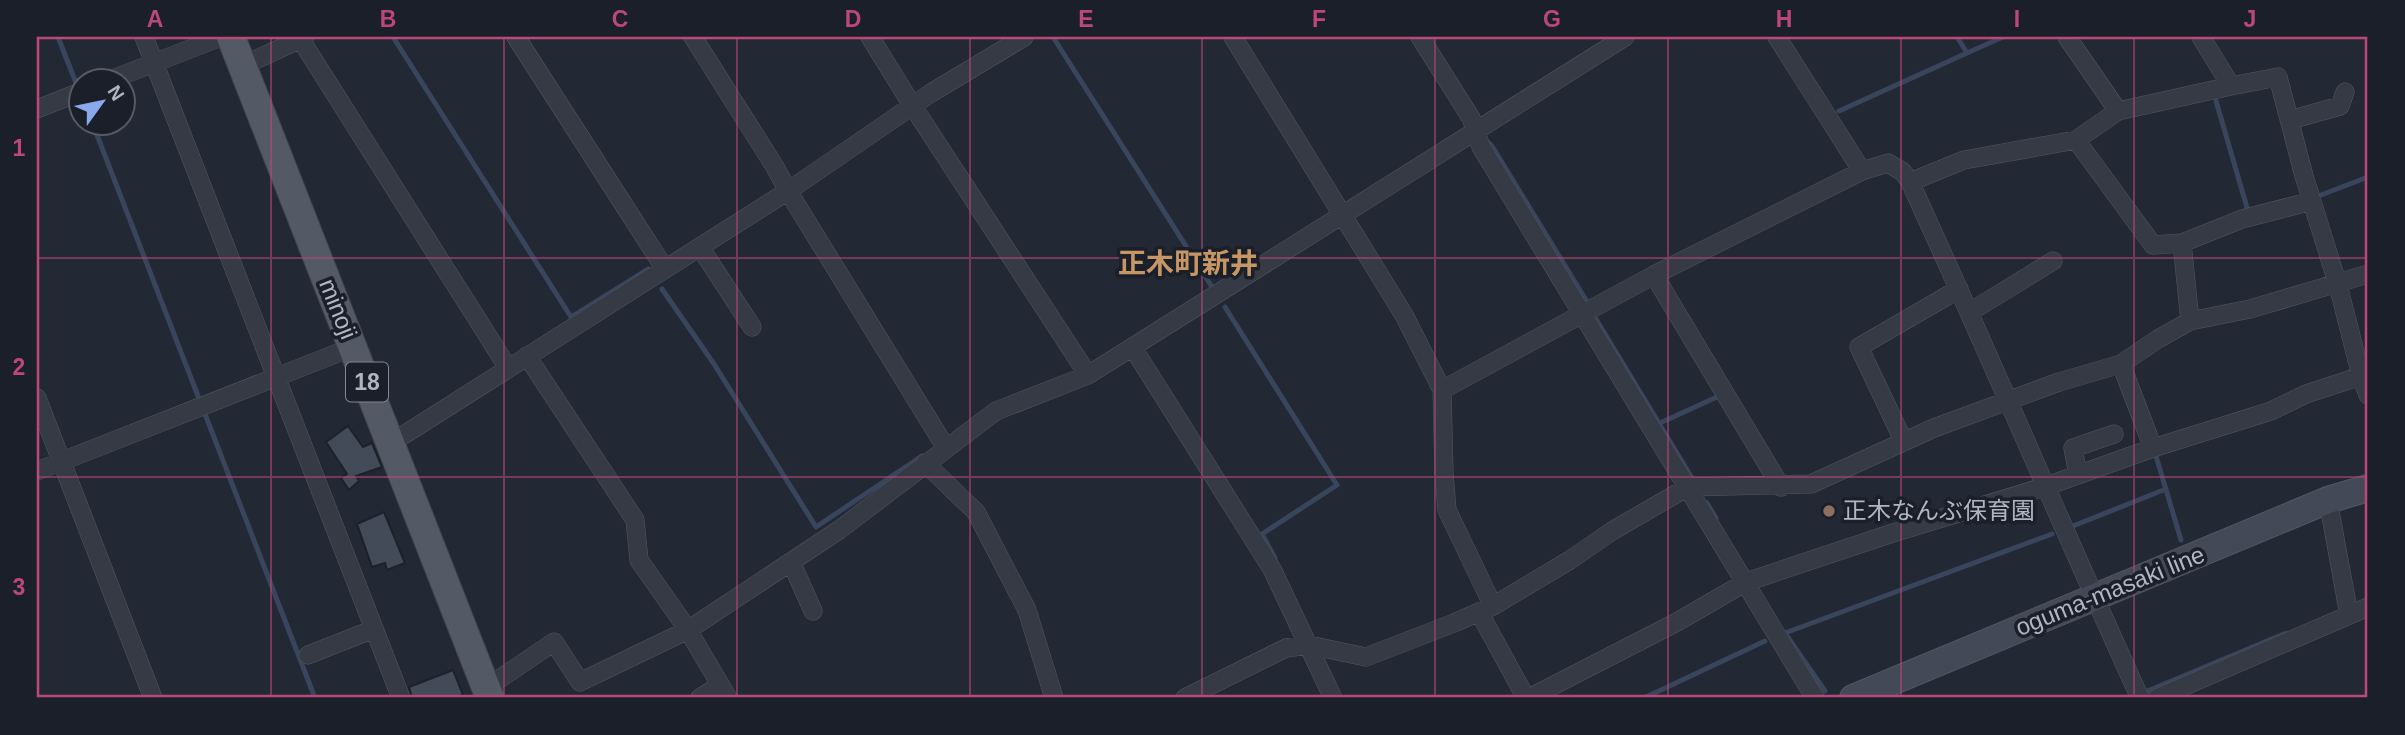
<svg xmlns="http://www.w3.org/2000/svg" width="2405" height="735" viewBox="0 0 2405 735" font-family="Helvetica,'Noto Sans JP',sans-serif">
  <rect width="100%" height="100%" fill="#222834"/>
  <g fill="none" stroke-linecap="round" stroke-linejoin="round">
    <!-- stream -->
    <path stroke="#39455c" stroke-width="5" d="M58 37 76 83
      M393 37 571 317 648 269
      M1053 37 1212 287
      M1957 37 1967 53 2003 37
      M2216 101 2248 211
      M1839 111 1967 53
      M92 122 198 396
      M1488 142 1492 146 1586 300
      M2321 195 2368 177
      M662 289 714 364 816 527 922 456
      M1225 307 1337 485 1262 534 1275 558
      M1596 319 1692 478
      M205 414 315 698
      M1660 423 1719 396
      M2156 456 2181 540
      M1707 503 1716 518
      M2073 526 2166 489
      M1785 633 2052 534
      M1787 636 1825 691
      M2145 692 2286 633
      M1644 698 1765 641"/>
  </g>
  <!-- building -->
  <path fill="#434b58" stroke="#1c212b" stroke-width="2" d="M348 426 363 447 372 443 382 467 356 476 359 481 349 490 341 478 347 474 326 442Z
    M384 512 405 563 387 570 385 563 372 567 357 524Z
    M453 670 463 695 455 698H412L409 687Z"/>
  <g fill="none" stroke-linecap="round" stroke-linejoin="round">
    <defs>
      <path id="street" d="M144 37 401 698
        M516 37 665 269
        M693 37 775 167 788 191 946 448
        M870 37 912 105 1088 375
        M1233 37 1404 315 1442 390 1444 473 1447 510 1493 606
        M1420 37 1471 118 1481 147 1815 698
        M1777 37 1862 171 1888 163 1903 172 1910 182C1989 353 2062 527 2140 698
        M2067 37 2118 111
        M2201 37 2231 86 2278 77 2304 176 2338 285 2361 376 2368 395
        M301 40 508 368
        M242 66 305 37
        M110 80 221 37
        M2231 86 2118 111 2076 140 2153 245 2182 243 2242 219 2312 201
        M37 109 80 92
        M2290 120 2340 106 2345 92
        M1910 182 1964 160 2076 140
        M2182 243 2190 321
        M700 247 752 327
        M1654 275 1781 487
        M1970 312 2053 261
        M1133 348 1272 569 1333 698
        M527 356 635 520 639 560 688 630 728 698
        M2121 364 2153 448
        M1442 390 1654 275 1862 171
        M37 398 153 698
        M1904 442 1859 347 1959 289
        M391 443 788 191 931 93 1024 37
        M925 463 976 512 1027 610 1054 698
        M37 471 353 347
        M2078 475 2073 448 2114 434
        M2328 500 2349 615
        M791 562 813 611
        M1479 612 1526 698
        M308 655 374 629
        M486 688 554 642 580 682 688 630 839 530 996 411 1088 375 1625 37
        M700 698 720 685
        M1185 698 1286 648 1309 645 1366 657 1454 623 1493 606 1570 560 1612 531 1688 487 1811 484 1934 428 2059 382 2121 364 2158 339 2190 321 2250 309 2368 274
        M1529 698 1677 622 1746 582 1893 533 2044 487 2153 448 2271 411 2306 394 2361 376
        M2157 698 2368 607"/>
      <path id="secondary" d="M1853 698 2328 500 2368 488"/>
      <path id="primary" d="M231 37 490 698"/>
    </defs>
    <!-- street casing -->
    <use href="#street" stroke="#525863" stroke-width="19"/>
    <!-- secondary casing -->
    <use href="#secondary" stroke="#525863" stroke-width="28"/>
    <!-- primary casing -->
    <use href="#primary" stroke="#3e434e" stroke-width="30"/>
    <!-- street -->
    <use href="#street" stroke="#353a45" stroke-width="18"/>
    <!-- secondary -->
    <use href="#secondary" stroke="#434957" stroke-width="26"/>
    <!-- primary -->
    <use href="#primary" stroke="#535965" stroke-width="28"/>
  </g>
  <!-- grid -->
  <path fill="none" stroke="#bc477a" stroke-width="2" stroke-opacity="0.55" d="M271 37V698M504 37V698M737 37V698M970 37V698M1202 37V698M1435 37V698M1668 37V698M1901 37V698M2134 37V698M37 258H2368M37 477H2368"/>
  <!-- markers -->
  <circle fill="#8d6e63" stroke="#1a1f29" stroke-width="2.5" cx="1829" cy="511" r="7"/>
  <g text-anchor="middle" stroke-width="7" stroke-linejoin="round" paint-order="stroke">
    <!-- shield labels -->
    <rect fill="#1a1f29" stroke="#828894" stroke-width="2" x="346" y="362.5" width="42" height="39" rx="5"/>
    <g font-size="23" font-weight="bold" fill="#afb5c2">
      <text x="367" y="390">18</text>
    </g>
    <!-- street labels -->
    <g font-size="24" fill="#afb5c2" stroke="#1a1f29">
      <text transform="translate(338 309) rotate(68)" y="8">minoji</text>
      <text transform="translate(2110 591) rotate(-22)" y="8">oguma-masaki line</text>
    </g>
    <!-- poi labels -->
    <g font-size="24" fill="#afb5c2" stroke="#1a1f29" text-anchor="start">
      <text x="1843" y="519">正木なんぶ保育園</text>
    </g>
    <!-- quarter labels -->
    <g font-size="28" font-weight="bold" fill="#c79665" stroke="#1a1f29">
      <text x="1188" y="273">正木町新井</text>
    </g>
  </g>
  <!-- border -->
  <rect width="2405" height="735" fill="none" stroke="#1a1f29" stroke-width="77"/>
  <!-- north arrow -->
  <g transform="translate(102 102) rotate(57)"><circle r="33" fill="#1a1f29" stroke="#565b66" stroke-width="2"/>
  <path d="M0-5L12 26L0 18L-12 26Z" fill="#8aa9ec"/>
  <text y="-10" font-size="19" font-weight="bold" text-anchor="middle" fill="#afb5c2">N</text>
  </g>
  <rect x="38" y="38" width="2328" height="658" fill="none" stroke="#bc477a" stroke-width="2.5"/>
  <g font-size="23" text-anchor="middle" font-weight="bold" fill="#bc477a">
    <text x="155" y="27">A</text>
    <text x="388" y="27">B</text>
    <text x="620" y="27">C</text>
    <text x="853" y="27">D</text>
    <text x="1086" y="27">E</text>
    <text x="1319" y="27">F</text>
    <text x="1552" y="27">G</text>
    <text x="1784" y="27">H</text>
    <text x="2017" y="27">I</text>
    <text x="2250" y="27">J</text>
    <text x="19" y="156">1</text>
    <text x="19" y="375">2</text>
    <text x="19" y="595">3</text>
  </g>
</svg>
